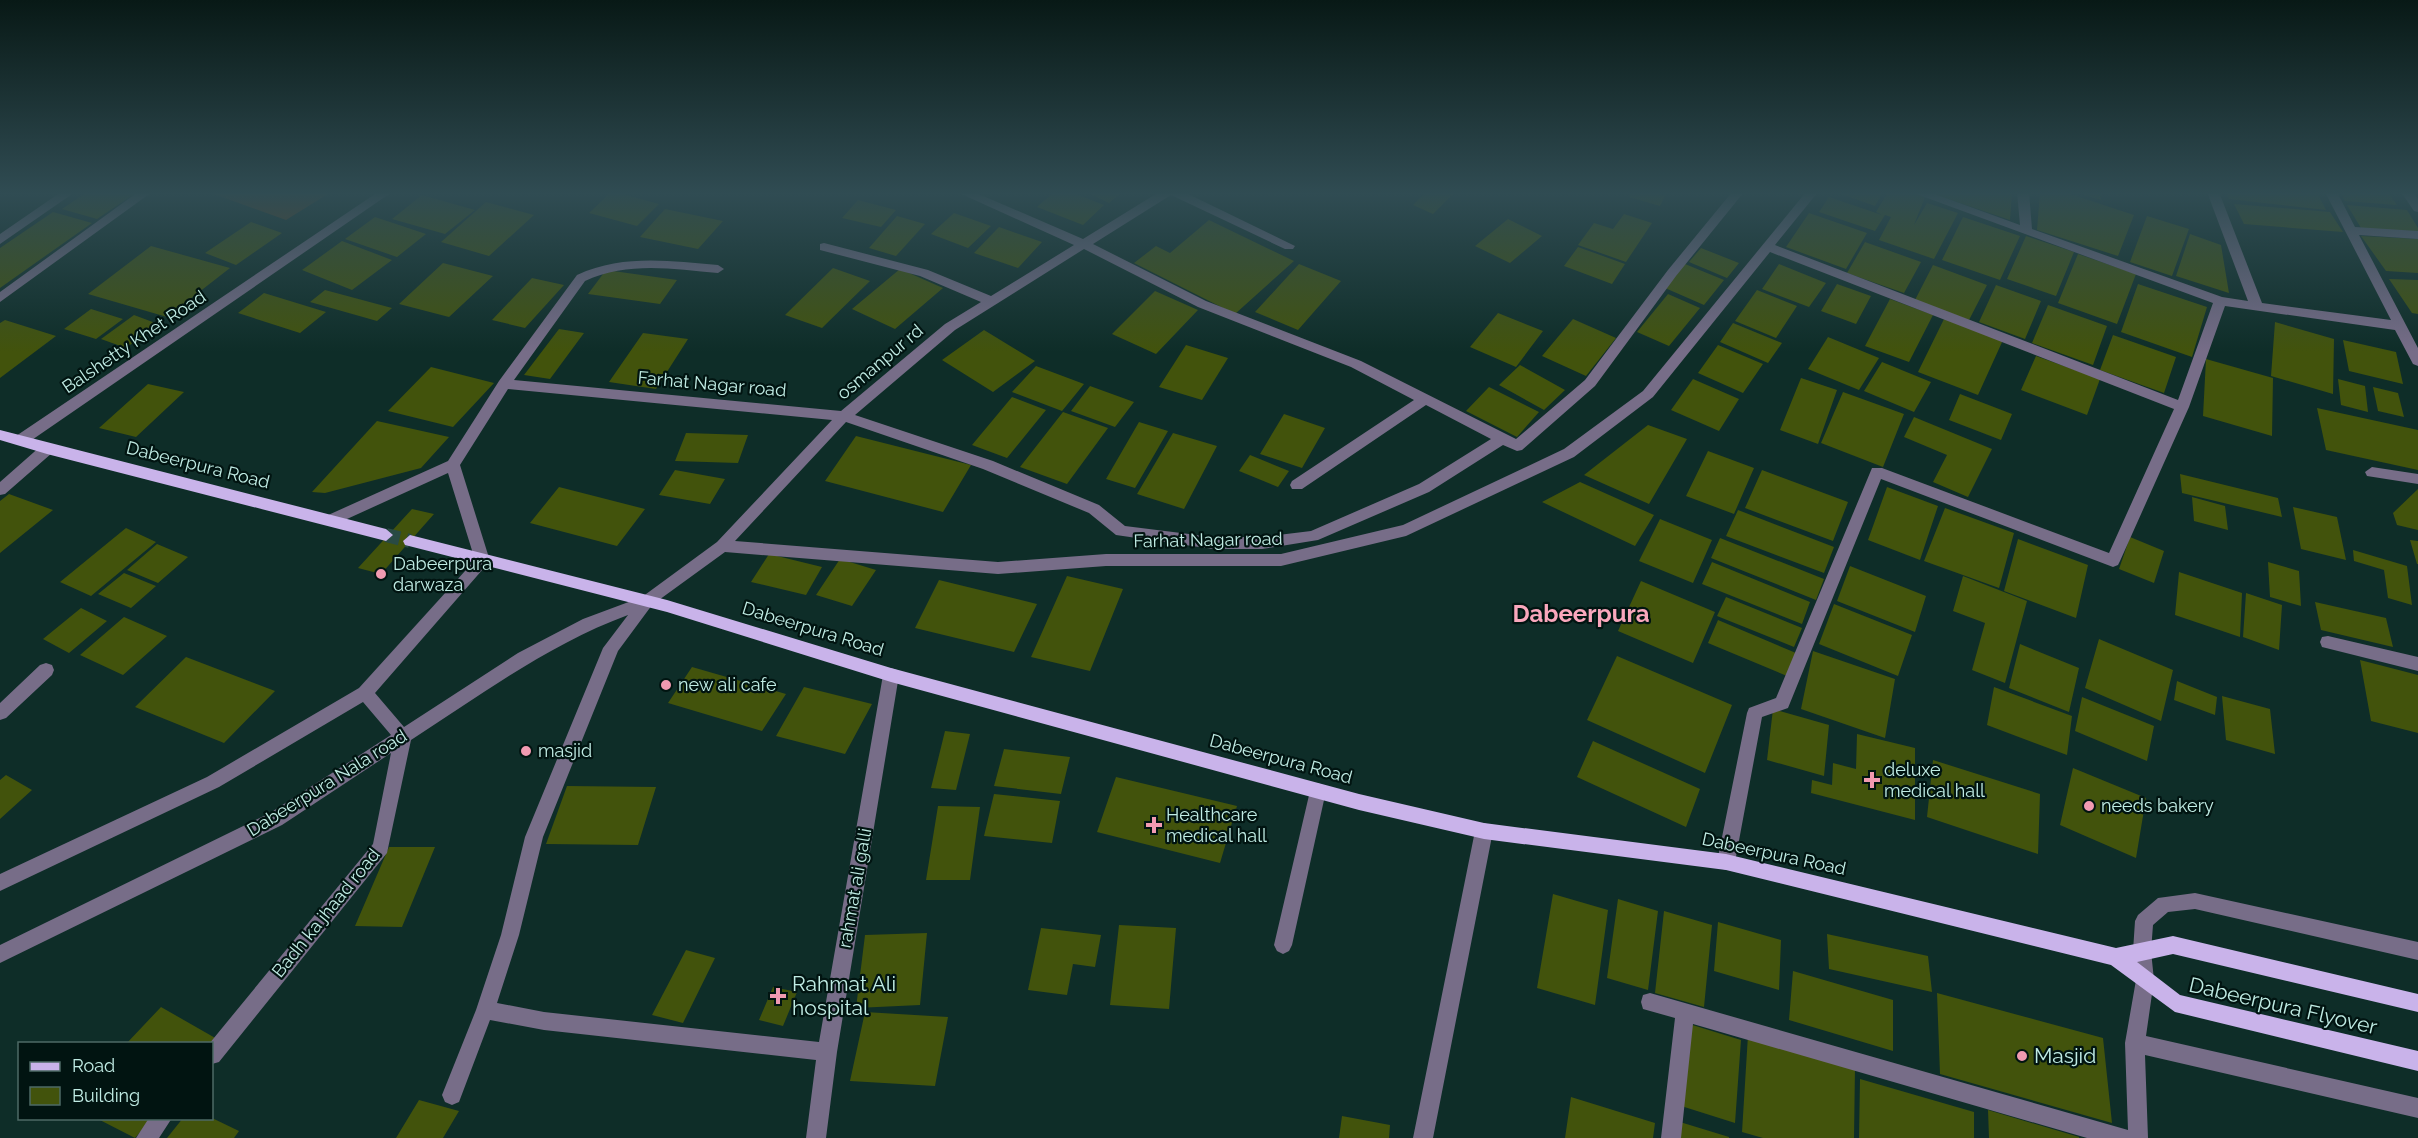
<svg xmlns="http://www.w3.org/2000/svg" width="2418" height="1138" viewBox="0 0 2418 1138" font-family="Raleway,sans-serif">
  <rect width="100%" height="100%" fill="#0e2d28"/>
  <!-- green -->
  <path fill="#684017" d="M208 192H331L286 220Z"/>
  <!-- building -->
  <path fill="#42530c" d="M87 192H130L134 194 97 219 62 209Z
    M611 192H615L659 204 637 226 589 213Z
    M1054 192H1071L1104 205 1083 225 1037 207Z
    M1086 192H1122L1109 203Z
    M1426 192H1455L1433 214 1413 205Z
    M1631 192H1654L1665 196 1660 206 1629 197Z
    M1836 192H1883L1875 206Z
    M1888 192H1913L1925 197 1914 225 1927 203 1958 213 1934 259 1879 240 1891 217 1885 215 1875 231 1819 212 1829 197 1882 215 1876 212Z
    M2010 192 2012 193 2010 220 1931 193Z
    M2040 192H2064L2134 215 2118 256 2037 230Z
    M2100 192 2101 200 2079 193V192Z
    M2226 192H2317L2326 210 2229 199Z
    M2340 192H2388L2397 205 2345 201Z
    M422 195 475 210 445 234 392 219Z
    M858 200 896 210 881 227 842 218Z
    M486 202 534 215 489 256 441 242Z
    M2234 204 2330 212 2343 232 2244 224Z
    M2347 205 2407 210 2418 228V233L2361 228Z
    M665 209 723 221 698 249 640 237Z
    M53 212 92 223 0 288V248Z
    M954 213 991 226 968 248 931 234Z
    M1809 213 1867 233 1846 269 1786 247Z
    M1624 214 1652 223 1626 262 1578 245 1594 223 1613 229Z
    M897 216 925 224 896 256 869 248Z
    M2147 216 2189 229 2172 276 2130 262Z
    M375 217 426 234 397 257 345 239Z
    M1963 217 2020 236 2000 280 1942 260Z
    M1508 219 1542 236 1510 263 1475 246Z
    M1209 220 1294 261 1235 314 1134 263 1156 246 1170 253Z
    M251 222 282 233 236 265 205 253Z
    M999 227 1042 242 1018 268 974 253Z
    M2190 234 2221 245 2229 293 2176 276Z
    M2026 236 2074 252 2056 296 2007 279Z
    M2361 236 2418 239V273L2386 271Z
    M342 241 392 260 352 290 302 270Z
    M1865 242 1921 262 1904 293 1847 273Z
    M151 246 230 268 167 317 88 294Z
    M1578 247 1625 264 1612 284 1564 266Z
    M1701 248 1739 263 1727 278 1689 262Z
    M2078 254 2136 274 2117 324 2058 303Z
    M443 263 493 276 449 317 399 304Z
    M1299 264 1341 281 1298 330 1255 312Z
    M1685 264 1724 280 1704 305 1665 288Z
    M1779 264 1826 283 1809 307 1762 289Z
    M1933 265 1987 285 1969 320 1915 300Z
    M833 268 870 281 822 328 785 315Z
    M900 269 943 288 895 329 852 309Z
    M606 270 677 280 660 304 588 294Z
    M532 278 564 285 525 328 492 320Z
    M2389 279 2418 280V314L2412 313Z
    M1837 284 1871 296 1856 324 1821 311Z
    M2138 284 2207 307 2192 357 2121 332Z
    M1996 285 2041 301 2025 339 1979 322Z
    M325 290 392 308 377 321 310 302Z
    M1757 290 1797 306 1776 338 1735 321Z
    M1155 291 1198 310 1156 354 1112 334Z
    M264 293 326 312 300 333 238 313Z
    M1668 294 1700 308 1669 346 1637 332Z
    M1890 299 1933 315 1909 362 1865 346Z
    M2048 305 2107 326 2093 365 2032 343Z
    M91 309 123 319 96 339 64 329Z
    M1498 313 1543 331 1516 367 1470 347Z
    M134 315 158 324 126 348 101 339Z
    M1573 319 1616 338 1586 376 1542 356Z
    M1944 319 2003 340 1978 395 1918 372Z
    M5 320 56 336 0 378V323Z
    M2275 322 2334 339 2333 394 2271 376Z
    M1733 323 1782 343 1768 363 1720 342Z
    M559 329 584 333 550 379 524 375Z
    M984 330 1035 361 993 392 942 360Z
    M643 333 688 339 656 389 609 382Z
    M2113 335 2176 357 2164 393 2100 370Z
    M1828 337 1879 358 1859 390 1808 369Z
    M2343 340 2396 352 2403 384 2349 371Z
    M1186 345 1228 358 1202 400 1159 387Z
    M1718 345 1763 364 1743 393 1698 373Z
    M2036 356 2100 379 2087 415 2021 390Z
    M2206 359 2273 378 2272 436 2203 416Z
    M1882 362 1931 382 1914 412 1864 391Z
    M1520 365 1565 390 1544 410 1499 385Z
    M1036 366 1084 384 1062 411 1012 392Z
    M431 367 494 383 453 427 388 411Z
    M1801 378 1837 390 1818 444 1780 430Z
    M1693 379 1739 399 1719 431 1671 410Z
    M2338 379 2365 386 2368 412 2341 405Z
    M148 384 184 392 136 437 99 428Z
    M1090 386 1134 402 1115 427 1071 411Z
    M1489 387 1539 412 1517 437 1466 411Z
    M2373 387 2398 393 2404 417 2378 411Z
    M1843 392 1904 414 1883 467 1821 443Z
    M1960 394 2012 414 2001 440 1949 420Z
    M1012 397 1046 410 1007 458 972 445Z
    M2317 408 2418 430V470L2326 450Z
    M1063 412 1108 428 1067 484 1020 467Z
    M1284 414 1325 428 1302 468 1260 454Z
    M1914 417 1992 449 1968 497 1933 482 1947 455 1904 437Z
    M377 421 449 437 421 468 325 493 312 492Z
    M1139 422 1168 431 1135 488 1106 479Z
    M1648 425 1687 439 1649 504 1584 475Z
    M686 433 748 435 738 463 675 461Z
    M1173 433 1217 446 1184 509 1137 494Z
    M856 436 971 465 943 512 825 481Z
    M1708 451 1754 468 1734 514 1686 496Z
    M1250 455 1289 471 1278 487 1239 471Z
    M675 470 725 479 710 504 659 495Z
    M1762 470 1848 502 1833 541 1745 508Z
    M2180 474 2278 498 2282 517 2182 493Z
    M1580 482 1654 515 1635 546 1542 502Z
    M559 487 645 509 617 546 530 523Z
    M1887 487 1938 506 1920 560 1868 540Z
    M2418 489V530L2397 525 2393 513Z
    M9 494 53 510 0 553V501Z
    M2192 497 2225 506 2228 530 2194 521Z
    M2293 507 2337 517 2346 560 2301 549Z
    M1945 508 2014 533 1999 588 1924 561Z
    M412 509 434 514 381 574 358 568Z
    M1738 510 1834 547 1824 573 1726 536Z
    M1660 519 1712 540 1693 583 1639 561Z
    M126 528 156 542 91 596 60 582Z
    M2130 537 2164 551 2154 583 2119 569Z
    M1720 538 1824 579 1816 600 1711 558Z
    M2018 539 2088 565 2076 618 2004 591Z
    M2410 540 2418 541V564H2417Z
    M157 544 188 557 158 583 127 570Z
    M2353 550 2407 566 2412 605 2388 598 2384 570 2354 561Z
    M769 554 822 567 806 595 751 582Z
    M840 559 876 570 852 606 816 595Z
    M1712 562 1810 602 1802 624 1702 584Z
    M2268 562 2299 571 2301 606 2270 597Z
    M1850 566 1926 596 1915 632 1837 601Z
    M2179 572 2242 593 2240 637 2175 615Z
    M124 573 156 586 131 608 98 594Z
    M1067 576 1123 589 1090 671 1031 657Z
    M1963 576 2027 601 2005 683 1972 670 1985 623 1953 611Z
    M939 580 1037 604 1014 652 915 628Z
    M1641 581 1715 612 1693 663 1618 631Z
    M2246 593 2282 605 2279 650 2243 637Z
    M1726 597 1802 628 1794 647 1717 616Z
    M2315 602 2386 618 2393 647 2321 630Z
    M1834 604 1912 635 1898 676 1819 644Z
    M81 608 107 621 69 653 43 639Z
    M124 617 167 636 123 675 80 655Z
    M1718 620 1796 653 1787 676 1708 643Z
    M2099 639 2173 670 2161 721 2085 688Z
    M2020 644 2079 668 2069 712 2009 688Z
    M1813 651 1895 679 1885 738 1801 709Z
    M1617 656 1732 705 1705 773 1587 720Z
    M186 657 275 691 224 743 135 707Z
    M2360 660 2418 675V733L2371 721Z
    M692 667 786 694 762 731 668 703Z
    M2177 681 2217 697 2215 715 2174 700Z
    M804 687 872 704 845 754 776 736Z
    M1994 687 2072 716 2067 755 1987 725Z
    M2222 696 2270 709 2275 754 2226 740Z
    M2082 697 2154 726 2147 761 2075 731Z
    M1773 709 1829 725 1824 776 1767 760Z
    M945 731 970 734 956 790 931 788Z
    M1857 734 1915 748V820L1811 793 1812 780 1832 785 1833 763 1856 769Z
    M1593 741 1700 789 1686 827 1577 777Z
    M1004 749 1070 757 1061 794 994 786Z
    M1933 760 2040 794 2038 854 1927 817Z
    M2073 768 2146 798 2136 858 2060 825Z
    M6 775 32 790 0 819V780Z
    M1116 777 1237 806 1220 863 1097 832Z
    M567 786 656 787 638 845 546 844Z
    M994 794 1060 801 1052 843 984 836Z
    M938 806 980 807 970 880H926Z
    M389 847H435L402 927 355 926Z
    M1553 894 1608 910 1595 1005 1537 988Z
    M1618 899 1658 911 1648 990 1607 978Z
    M1664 911 1712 925 1704 1007 1655 993Z
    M1718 922 1781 940 1779 990 1714 971Z
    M1119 925 1176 928 1169 1009 1110 1005Z
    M1041 928 1101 935 1095 967 1073 964 1067 995 1028 990Z
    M927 933 920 1005 856 1008 865 935Z
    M1827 934 1928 956 1932 992 1829 969Z
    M686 950 715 958 683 1023 652 1015Z
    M1793 971 1893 1000V1051L1789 1020Z
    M773 987 797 992 783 1026 759 1020Z
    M1937 993 2103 1038 2112 1123 1940 1074Z
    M161 1007 217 1039 212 1045 126 1044Z
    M865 1012 948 1017 935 1086 850 1081Z
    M1686 1023 1741 1040 1735 1123 1678 1105Z
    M1748 1035 1855 1067 1854 1138H1763L1742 1132Z
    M1860 1079 1974 1112V1138H1859Z
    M1571 1097 1655 1123 1653 1138H1565Z
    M419 1100 459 1111 443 1138H396Z
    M1988 1110 2079 1137V1138H1989Z
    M1342 1116 1390 1125 1389 1138H1339Z
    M96 1118H152L135 1138Z
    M183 1118H212L239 1131 234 1138H167Z
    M1680 1122 1729 1137V1138H1678Z"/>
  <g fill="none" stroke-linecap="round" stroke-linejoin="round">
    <!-- major-tunnel -->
    <path stroke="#294a44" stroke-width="14" stroke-dasharray="14 7" stroke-linecap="butt" d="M386 535 410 541"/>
    <!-- minor -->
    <path fill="#776d88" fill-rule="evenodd" d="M61 192H75L0 244V234Z
      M138 192H152L0 302V292Z
      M378 192H392L26 444H16L14 440 16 436Z
      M957 192H974L1083 239 1159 192H1184L1295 246 1293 249H1285L1171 195 1093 244 1206 301 1361 361 1516 439 1585 380 1668 270 1732 192H1744L1676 276 1595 386 1522 450 1517 451 1503 445 1429 492 1318 540 1262 549H1213L1116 535 1089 513 983 469 846 422 735 541 998 562 1106 554H1281L1403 525 1564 449 1643 391 1806 192H1818L1775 245 2178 400 2213 303 1911 192H1929L2020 225 2017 192H2029L2032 229 2222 297 2248 301 2207 192H2219L2262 303 2391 320 2325 192H2337L2355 227 2418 231V239L2359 235 2418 348V366L2413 364 2395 330 2225 306 2189 407 2120 561 2118 565 2113 567 1881 479 1788 708 1762 717 1735 862 1732 868 1726 870 1720 868 1717 862 1747 713 1749 708 1776 698 1872 468H1882L2109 553 2174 409 1770 252 1653 397 1574 457 1406 536 1281 566H1106L998 574 725 552 652 605 618 651 543 837 519 935 497 1003 544 1012 819 1042 883 675 885 670 891 668 897 670 899 675 837 1052 826 1138H806L816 1060 544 1030 490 1020 459 1102 452 1105 445 1102 442 1095 476 1010 501 935 525 837 603 648 628 615C549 644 481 695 411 740L387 853 219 1062 212 1064V1044H209L373 844 391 753 282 825 0 963V945L270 813 391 735 363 702 219 787 0 891V874L207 777 359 688 475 560 448 473 336 524H326L324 520 326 516 448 461 499 381 577 275C623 254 669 261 718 265L724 269 718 273C673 269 628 261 585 281L514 380 841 411 945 324 981 302 920 276 820 250V244L824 243 928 270 991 296 1074 245ZM1084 249 1198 307 1351 367 1414 400 1292 481 1290 485 1292 489H1302L1426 405 1491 439 1419 484 1311 531 1262 537H1213L1125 526 1099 505 993 461 855 415 955 330ZM508 389 832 420 717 542 642 597 583 619 518 653 404 727 375 693 490 561 460 465Z
      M2401 192H2413L2418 199V212L2414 211Z
      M47 444 54 449 52 453 5 494 0 495V482L42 445Z
      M2372 467 2418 474V484L2367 476 2365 472Z
      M2328 636 2418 657V671L2322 647 2320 642 2322 637Z
      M46 663 52 665 54 670 52 675 6 718 0 720V703L40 665Z
      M1318 783 1324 786 1326 791 1292 945 1289 951 1283 954 1277 951 1274 945 1310 791 1312 786Z
      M1484 823 1490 825 1493 831 1433 1138H1413L1475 831 1478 825Z
      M2195 893 2418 942V960L2195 909 2168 912 2153 925 2151 951 2154 980 2146 1036 2418 1098V1118L2145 1055 2148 1138H2087L1693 1024 1681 1138H1661L1675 1018 1643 1009 1641 1002 1643 995 1650 993 2128 1130 2125 1043 2136 980 2133 951 2135 921 2138 915 2158 898Z
      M149 1118H172L159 1138H136Z"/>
    <!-- major -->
    <path fill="#c9b3ea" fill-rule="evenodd" d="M0 430 386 529 393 535 386 541 47 454 0 440Z
      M410 535 667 600 891 668 1359 794 1484 823 1726 854 2116 948 2173 936 2418 994V1012L2173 954 2137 962 2180 995 2418 1051V1071L2175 1012 2111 965 1726 870 1484 839 1359 810 891 682 667 612 405 545 403 541Z"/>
  </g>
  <!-- sky -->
  <linearGradient id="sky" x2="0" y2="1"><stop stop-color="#081916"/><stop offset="0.55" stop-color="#304c53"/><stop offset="1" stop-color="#304c53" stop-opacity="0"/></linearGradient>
  <rect width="2418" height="352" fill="url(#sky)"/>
  <!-- markers -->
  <g fill="#f19ab1" stroke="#011411" stroke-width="2">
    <circle cx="381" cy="574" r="6"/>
    <circle cx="666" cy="685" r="6"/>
    <circle cx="526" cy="751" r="6"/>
    <path d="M1869 771h6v6h6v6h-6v6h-6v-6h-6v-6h6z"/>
    <circle cx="2089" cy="806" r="6"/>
    <path d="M1151 816h6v6h6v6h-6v6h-6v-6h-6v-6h6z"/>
    <path d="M775 987h6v6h6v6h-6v6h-6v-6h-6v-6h6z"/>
    <circle cx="2022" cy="1056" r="6"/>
  </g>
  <g text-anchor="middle" stroke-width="4.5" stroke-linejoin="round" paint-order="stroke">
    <!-- street labels -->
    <g font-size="18" fill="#c0ece4" stroke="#011411">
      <text transform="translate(134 342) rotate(-34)" y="6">Balshetty Khet Road</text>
      <text transform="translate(880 362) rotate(-40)" y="6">osmanpur rd</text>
      <text transform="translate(712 384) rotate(5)" y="6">Farhat Nagar road</text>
      <text transform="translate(198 465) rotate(14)" y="6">Dabeerpura Road</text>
      <text transform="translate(1208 540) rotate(-1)" y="6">Farhat Nagar road</text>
      <text transform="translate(813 629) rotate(17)" y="6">Dabeerpura Road</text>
      <text transform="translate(1281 759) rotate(15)" y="6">Dabeerpura Road</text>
      <text transform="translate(327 783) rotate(-32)" y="6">Dabeerpura Nala road</text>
      <text transform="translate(1774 854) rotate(12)" y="6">Dabeerpura Road</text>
      <text transform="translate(855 888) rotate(-80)" y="6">rahmat ali galli</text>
      <text transform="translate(326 913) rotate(-51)" y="6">Badh ka jhaad road</text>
    </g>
    <!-- poi labels -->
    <g font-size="18" fill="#c0ece4" stroke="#011411" text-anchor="start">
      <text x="393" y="570">Dabeerpura<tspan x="393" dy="21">darwaza</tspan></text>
      <text x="678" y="691">new ali cafe</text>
      <text x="538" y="757">masjid</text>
      <text x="1884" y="776">deluxe<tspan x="1884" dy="21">medical hall</tspan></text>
      <text x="2101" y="812">needs bakery</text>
      <text x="1166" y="821">Healthcare<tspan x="1166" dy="21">medical hall</tspan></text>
    </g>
    <!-- near-poi labels -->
    <g font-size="21" fill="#c0ece4" stroke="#011411" text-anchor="start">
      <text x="792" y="991">Rahmat Ali<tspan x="792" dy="24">hospital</tspan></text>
      <text x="2034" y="1063">Masjid</text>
    </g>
    <!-- near-street labels -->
    <g font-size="21" fill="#c0ece4" stroke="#011411">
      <text transform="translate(2283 1006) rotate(13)" y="7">Dabeerpura Flyover</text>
    </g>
    <!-- district labels -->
    <g font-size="24" font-weight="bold" fill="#f9a7bc" stroke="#011411">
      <text x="1581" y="622">Dabeerpura</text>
    </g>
  </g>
  <!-- legend -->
  <rect x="18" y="1042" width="195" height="78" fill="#011411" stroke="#4d6a65" stroke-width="1.5"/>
  <rect x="30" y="1062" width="30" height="9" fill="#c9b3ea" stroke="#4d6a65" stroke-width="1.5"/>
  <text x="72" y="1072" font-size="18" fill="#c0ece4">Road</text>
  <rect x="30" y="1087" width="30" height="18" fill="#42530c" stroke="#4d6a65" stroke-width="1.5"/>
  <text x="72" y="1102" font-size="18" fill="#c0ece4">Building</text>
</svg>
